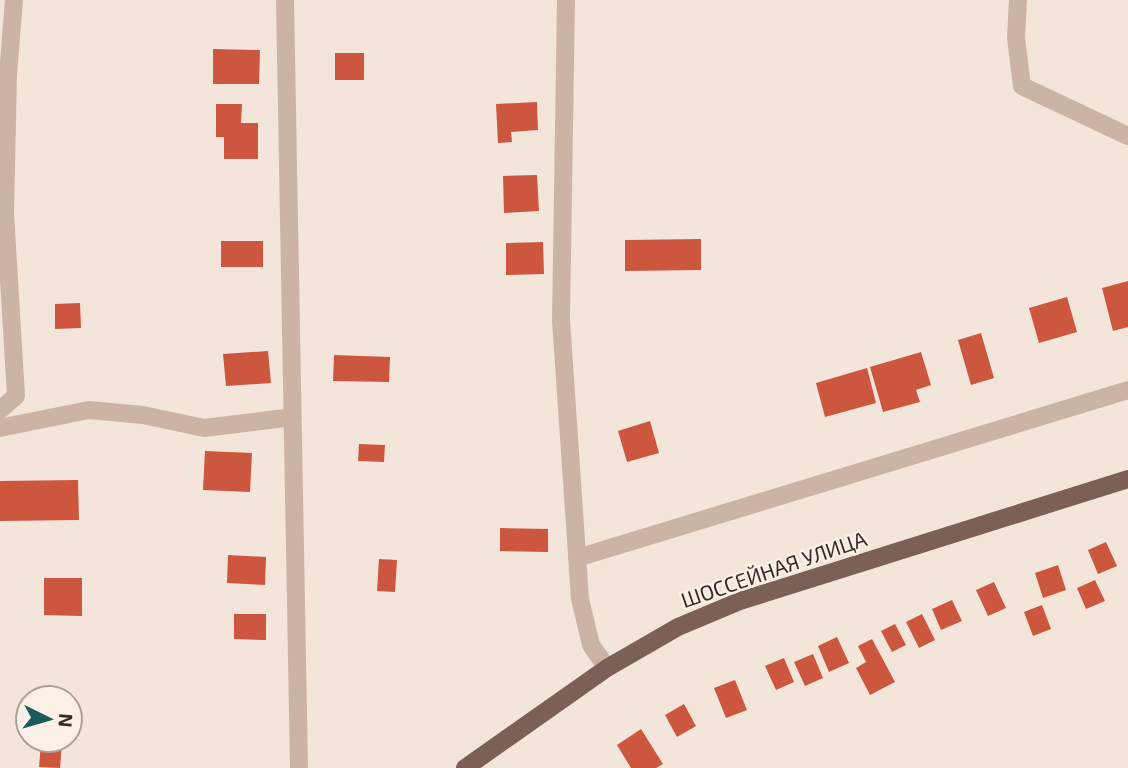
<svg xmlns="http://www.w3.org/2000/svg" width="1128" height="768" viewBox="0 0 1128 768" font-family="'Exo 2',sans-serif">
  <rect width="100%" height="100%" fill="#f3e5da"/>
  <!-- building -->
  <path fill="#cd573e" d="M213 49 260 50 259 84H213Z
    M335 53H364V80H335Z
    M537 102 538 130 511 132 512 142 498 143 496 104Z
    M216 104H242L241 123H258V159H224V137H216Z
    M537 175 539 211 504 213 503 176Z
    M701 239V270L625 271V240Z
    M221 241H263V267H221Z
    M543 242 544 274 506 275V243Z
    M1128 281V327L1113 331 1102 288Z
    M1067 297 1077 332 1039 343 1029 308Z
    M80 303 81 328 55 329V304Z
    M981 333 994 378 971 385 958 340Z
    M268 351 271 383 226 386 223 354Z
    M921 352 931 385 916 390 920 402 883 412 870 367Z
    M334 355 390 357 389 382 333 381Z
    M867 368 876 403 825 417 816 383Z
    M650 421 659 453 627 462 618 431Z
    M359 444 385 445 384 462 358 461Z
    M205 451 252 453 250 492 203 490Z
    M78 480 79 520 0 521V481Z
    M500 528 548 529V552L500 551Z
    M1106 542 1117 566 1098 574 1088 550Z
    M228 555 266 557 265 585 227 583Z
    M379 559 397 560 395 592 377 591Z
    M1058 565 1066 590 1043 598 1035 573Z
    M44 578H82V616L44 615Z
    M1095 580 1105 601 1086 609 1077 588Z
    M994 582 1006 608 988 616 976 590Z
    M952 600 962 621 941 630 932 609Z
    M1042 605 1051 629 1033 636 1024 612Z
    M234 614H266V640L234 639Z
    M922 614 935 640 919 648 906 622Z
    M895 624 906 645 892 652 881 631Z
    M837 637 849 663 829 672 818 646Z
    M872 639 895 682 870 695 856 668 866 662 858 646Z
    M813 654 823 678 805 686 794 662Z
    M784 658 794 682 776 690 765 666Z
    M735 680 747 710 726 718 714 688Z
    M684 704 696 726 677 737 665 715Z
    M641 729 663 764 656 768H631L617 745Z
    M41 742 62 743 60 768 39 767Z"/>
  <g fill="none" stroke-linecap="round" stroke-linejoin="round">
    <!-- minor -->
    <path stroke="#ccb4a5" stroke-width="18" d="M285 0 299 768
      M566 0 561 320 580 599 591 645 607 668
      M1018 0 1016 38 1022 86 1128 136
      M0 410 16 396 5 213 8 75 14 0
      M0 428 89 410 143 415 204 428 293 417
      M577 558 1128 390"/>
    <!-- major -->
    <path stroke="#7a6057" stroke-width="18" d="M465 768 607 668 678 627 740 601 1128 479"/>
  </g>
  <g text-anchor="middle" stroke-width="5" stroke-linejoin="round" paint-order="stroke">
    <!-- street labels -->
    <g font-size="21" fill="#372b27" stroke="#faf0e7">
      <text transform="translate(774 570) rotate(-19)" y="7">ШОССЕЙНАЯ УЛИЦА</text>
    </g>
  </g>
  <!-- north arrow -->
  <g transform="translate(49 719) rotate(95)"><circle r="33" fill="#faf0e7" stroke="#aca19a" stroke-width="2"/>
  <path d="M0-5L12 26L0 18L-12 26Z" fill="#1a5b5b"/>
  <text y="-10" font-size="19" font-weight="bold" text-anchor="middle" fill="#372b27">N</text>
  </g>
</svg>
